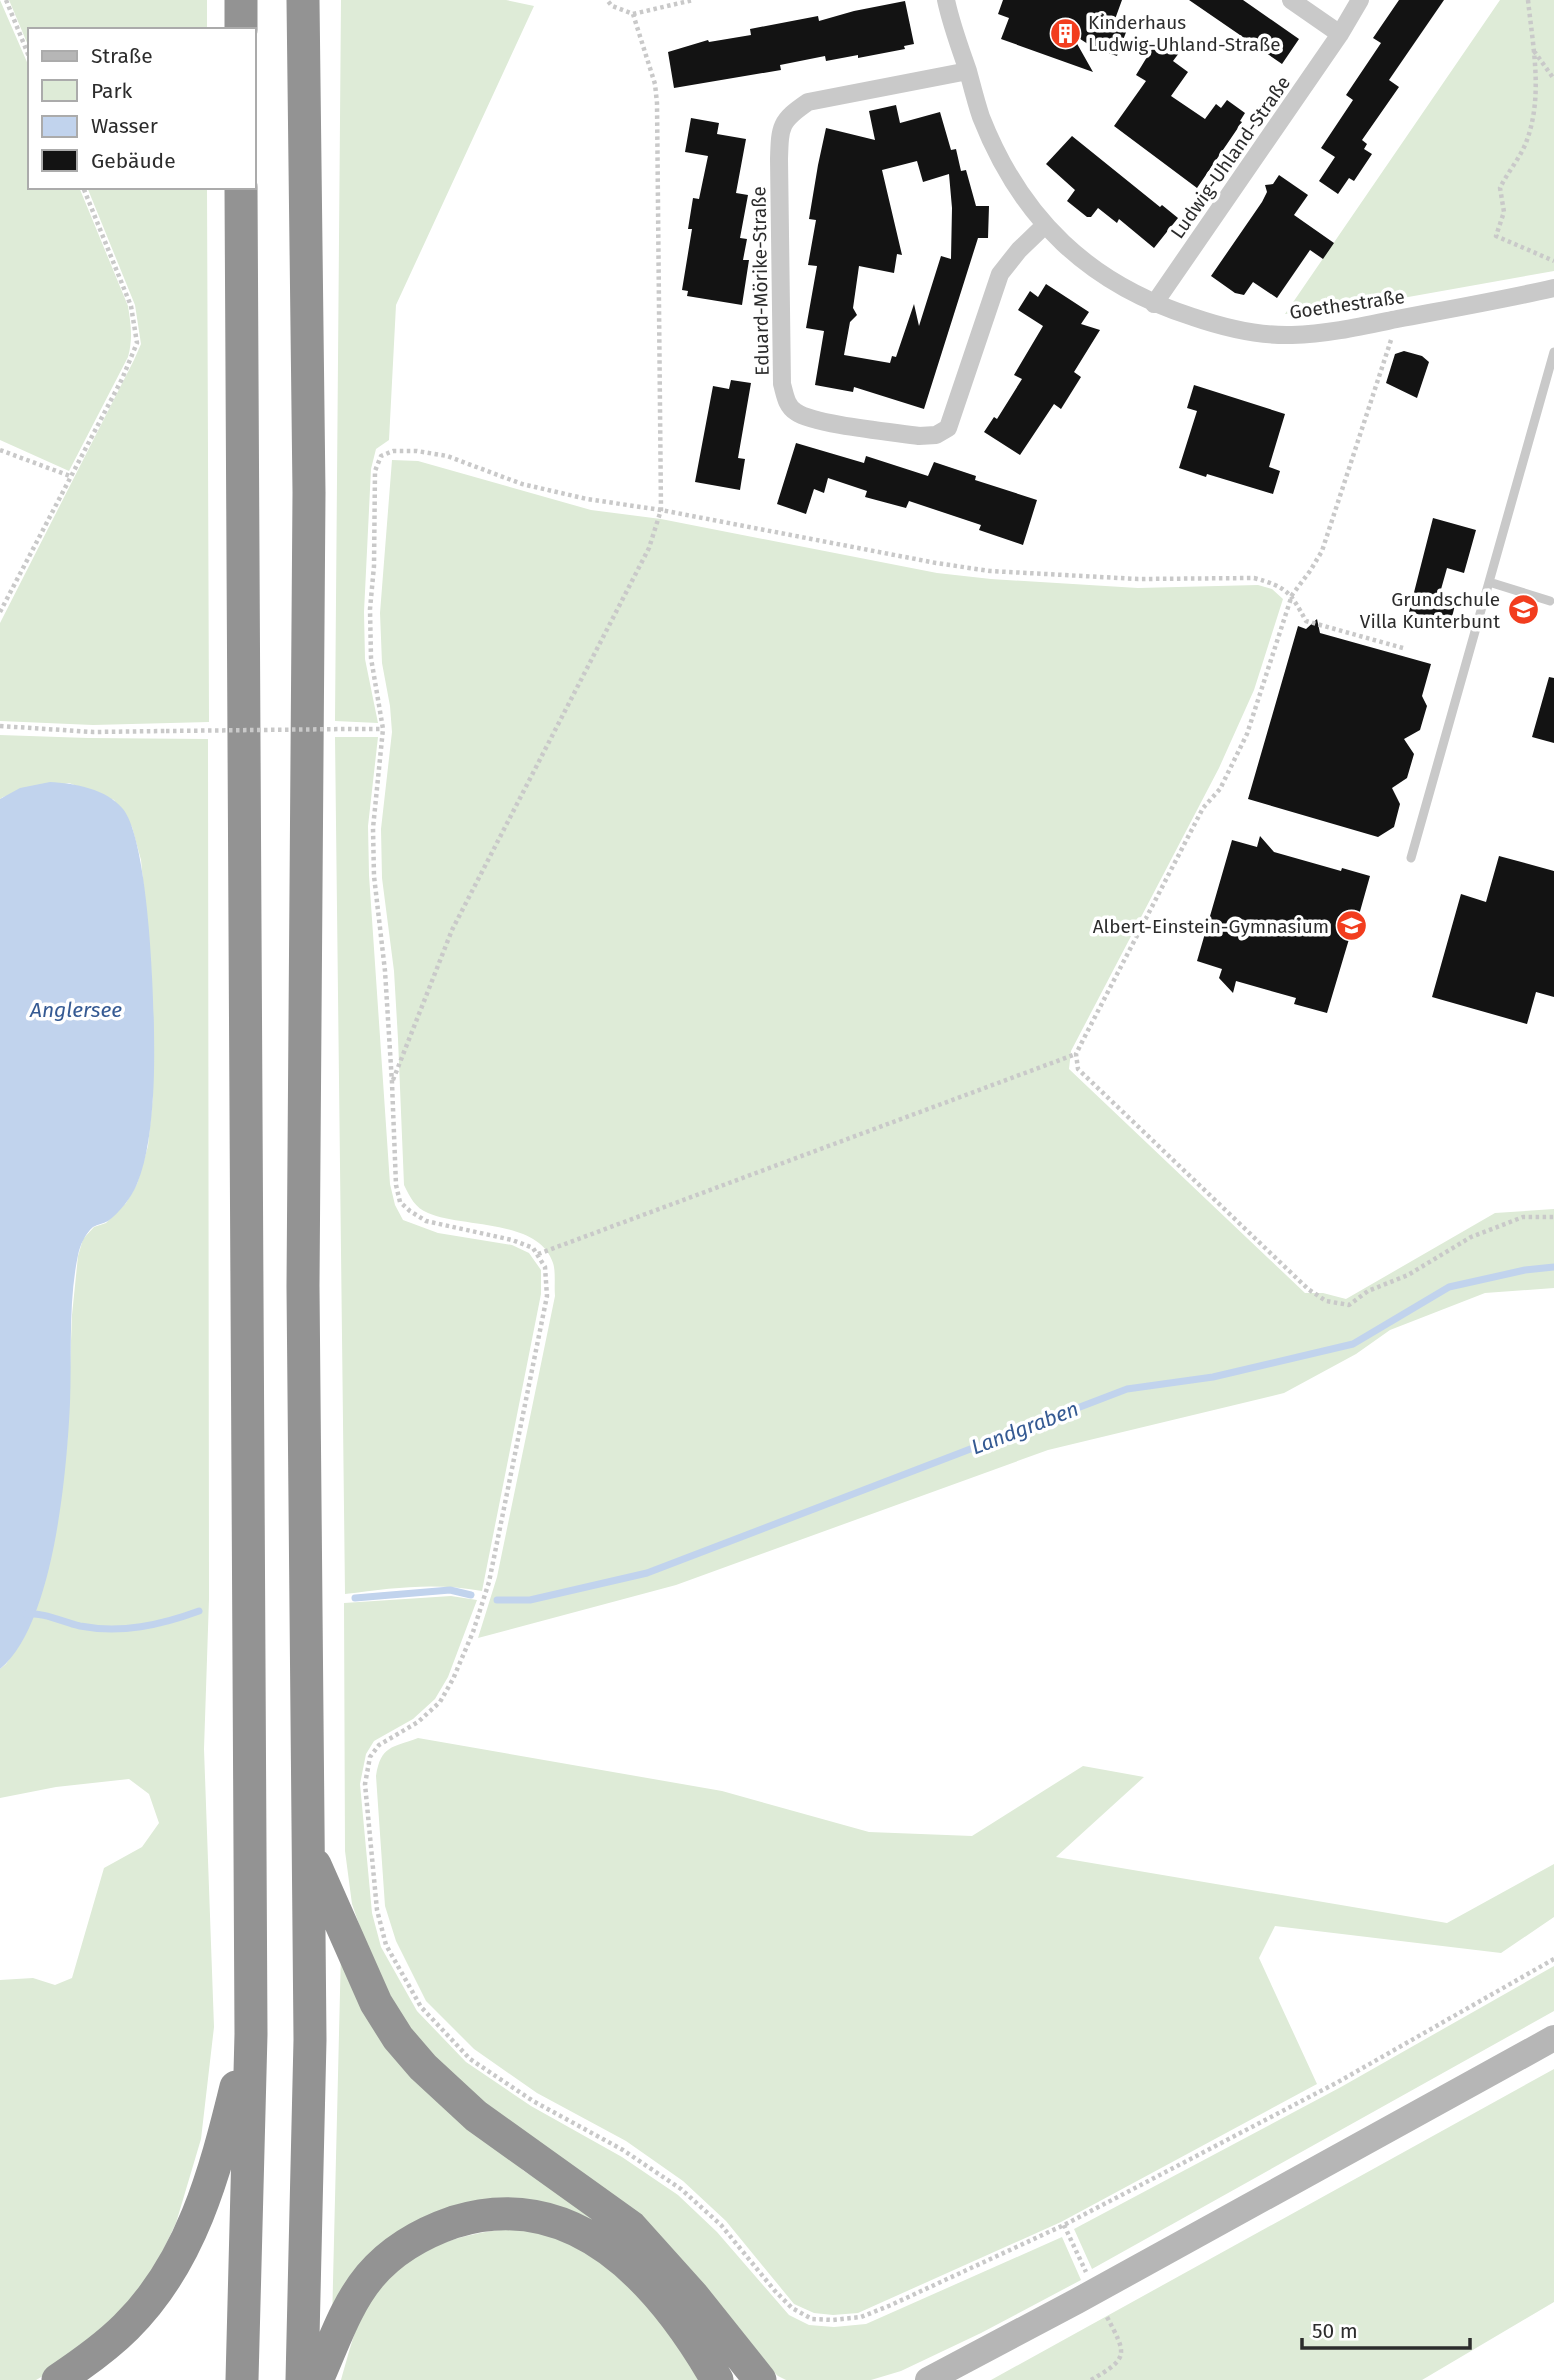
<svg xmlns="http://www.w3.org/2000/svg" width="1554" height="2380" viewBox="0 0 1554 2380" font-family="'Fira Sans',sans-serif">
  <rect width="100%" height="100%" fill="#fff"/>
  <!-- green -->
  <path fill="#deebd7" d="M0 0 30 69V187H79L128 306C131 325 133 339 128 357L69 471 0 440Z
    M9 0H207V30H30V50Z
    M341 0H506L534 6 396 305 389 440 376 449 371 469 364 612 365 659 378 723 335 721Z
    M1500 0H1554V271L1341 309 1285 314Z
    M87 187H207L209 722 93 725 0 721V623L134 360 141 344 135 305Z
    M392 460 418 461 591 510 661 519 937 573 991 579 1138 588 1258 585 1272 589 1283 599 1254 690 1219 768 1071 1051 1069 1069 1305 1293H1323L1346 1299 1495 1213 1554 1209V1288L1485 1293 1390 1330 1356 1354 1284 1393 1048 1450 676 1585 478 1638 497 1577 555 1296C554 1286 556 1272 553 1263 539 1219 463 1228 428 1213 415 1208 410 1197 404 1185L398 1039 394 971 382 878 381 829 392 732 390 706 382 663 380 613Z
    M0 735 88 738 208 739 209 1599 204 1749 214 2027 201 2139 176 2223 145 2288 60 2366 36 2380H0V1980L33 1978 55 1985 72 1978 104 1868 142 1847 159 1823 149 1794 129 1779 56 1787 0 1798V1669L6 1664 24 1637 35 1613 53 1546 67 1445 72 1315 78 1256 83 1239 94 1227 106 1223 126 1203 137 1184 148 1146 153 1095 151 965 141 860 132 827 114 800 69 783 3 797 0 799Z
    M335 737H378L368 826 369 875 390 1184 395 1205 403 1220 438 1233 512 1245 529 1253 541 1270V1294L482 1591C433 1582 393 1588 345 1594Z
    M451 1596 477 1600 448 1677 435 1699 413 1719 374 1741 366 1754 360 1784 372 1913 381 1947 417 2011 466 2062 531 2106 622 2157 678 2195 717 2232 789 2315 809 2325 834 2327 866 2324 1062 2237 1081 2280 981 2333 901 2371 871 2380H786L778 2376 450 2080 403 2026 367 1947 352 1904 345 1851 344 1603Z
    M418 1738 722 1791 869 1832 972 1836 1083 1766 1144 1777 1056 1857 1447 1923 1554 1864V1917L1501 1953 1275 1926 1259 1958 1317 2084 1061 2222 858 2313 833 2315 814 2313 794 2304 726 2221 683 2181 626 2141 537 2093 474 2049 426 2001 396 1941 385 1906 376 1776C381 1745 392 1748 418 1738Z
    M341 1951 414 2075 524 2171 610 2224 447 2211 332 2323Z
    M1554 1966V2011L1092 2269 1074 2229 1341 2087Z
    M1554 2069V2302L1422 2380H991Z
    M511 2229 545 2232 574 2242 611 2268 647 2302 700 2380H341C350 2350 357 2315 377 2290 409 2249 461 2233 511 2229Z"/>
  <!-- water -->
  <path fill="#c1d3ed" d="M50 782C74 783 107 789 123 809 152 845 157 1044 153 1096 151 1125 148 1157 137 1184 131 1198 120 1212 108 1221 103 1224 98 1224 93 1227 85 1234 80 1245 78 1255 68 1303 72 1354 70 1403 67 1470 54 1625 0 1669V799L20 788Z"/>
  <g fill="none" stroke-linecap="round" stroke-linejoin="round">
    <!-- stream -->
    <path stroke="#c1d3ed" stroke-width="7" d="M355 1598 450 1590 471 1595
      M497 1600H530L647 1573 1127 1389 1213 1377 1353 1344 1449 1287 1525 1270 1554 1267
      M26 1614C44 1612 62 1622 80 1626 121 1634 161 1625 199 1611"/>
  </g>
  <!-- building -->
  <path fill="#131313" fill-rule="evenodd" d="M1003 0H1122L1114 22 1128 27 1117 56 1094 48 1071 33 1093 72 1001 39 1009 18 998 14Z
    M1189 0H1243L1299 39 1282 64Z
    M1399 0H1444L1389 80 1399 87 1362 140 1367 144 1364 149 1372 154 1354 181 1349 178 1338 194 1319 181 1335 157 1321 148 1353 100 1346 95 1381 43 1373 38Z
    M905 1 914 44 904 46 905 49 858 58V55L826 61 825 56 780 65 781 70 674 88 668 52 708 40 709 42 751 35 750 29 818 16 819 21 854 11Z
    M1158 39 1179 53 1173 61 1188 72 1171 96 1205 119 1216 104 1221 108 1227 100 1245 113 1240 121 1242 122 1197 188 1114 126 1146 81 1136 75Z
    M896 105 900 123 940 112 951 150 956 149 961 171 966 170 976 206H989L988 238H978L924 409 854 387 853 392 815 385 824 331 806 328 817 266 808 265 816 220 809 219 818 165 826 128 875 140 869 111ZM917 161 923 182 949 174 952 208 951 259 941 256 919 326 914 304 896 357 892 356 890 363 844 355 850 322 857 315 853 308 859 266 894 273 897 254 902 255 882 170Z
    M691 118 719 123 717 134 746 139 736 193 748 195 740 238 747 239 743 260H749L742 305 687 296 688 291 682 290 692 229H688L693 198 699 199 708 156 685 152Z
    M1072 136 1160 207 1162 205 1178 218 1154 248 1119 219 1117 223 1098 208 1091 217H1087L1067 201 1075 190 1046 164Z
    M1279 175 1308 195 1294 215 1334 243 1323 259 1310 250 1277 298 1253 282 1244 295 1235 293 1211 276 1262 202 1267 192 1265 185 1273 184Z
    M1046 284 1089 312 1081 324 1100 330 1074 372 1081 377 1061 409 1054 404 1020 455 984 432 994 417 997 419 1022 379 1014 375 1043 326 1018 310 1030 291 1038 297Z
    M1404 351 1422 356 1429 362 1417 398 1386 383 1395 354Z
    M731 380 751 383 738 458 745 459 740 490 695 482 713 386 729 389Z
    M1194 385 1285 414 1269 467 1280 471 1273 494 1207 474 1206 477 1179 468 1197 411 1187 408Z
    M796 443 864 463 866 456 928 476 934 462 976 476 975 480 1037 500 1023 545 979 530 981 525 909 501 906 508 865 497 867 491 828 478 824 493 814 489 806 514 777 504Z
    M1433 518 1476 530 1464 573 1447 568 1438 600 1455 605 1449 629 1431 624 1433 618 1409 612Z
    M1317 619 1320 633 1431 664 1422 696 1427 706 1420 730 1404 739 1414 754 1407 778 1392 788 1400 804 1394 827 1378 837 1248 799 1298 626 1306 629Z
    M1549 677 1554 678V743L1532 737Z
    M1260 836 1274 852 1341 871 1342 868 1370 876 1359 915 1357 920 1355 919 1327 1013 1294 1004 1296 998 1236 981 1233 993 1219 978 1222 969 1197 961 1232 840 1257 847Z
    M1499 856 1554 871V997L1536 992 1527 1024 1432 997 1461 894 1486 902Z"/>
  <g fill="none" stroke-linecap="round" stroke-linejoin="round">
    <!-- path -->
    <path stroke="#c9c9c9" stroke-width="4.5" stroke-dasharray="3.5 3.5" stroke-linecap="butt" d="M6 0 30 59
      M1528 0C1533 48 1544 99 1525 145 1518 161 1507 173 1500 188L1504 212 1496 236 1554 261
      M633 14 693 0
      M1534 51 1554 79
      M1391 340 1322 551 1310 571 1292 595 1247 734 1220 789 1203 808 1083 1040 1076 1054 1078 1069 1308 1289 1326 1301 1349 1305 1368 1291 1408 1275 1471 1237 1523 1217H1554
      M0 450 70 476
      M0 612 122 379 137 343 131 306 83 187
      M1403 648 1306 621C1290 592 1287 587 1254 578L1138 579 990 571 936 563 661 510 587 499 522 484 447 456 417 451H393L381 456 375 471 374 566 370 609 371 658 383 729 373 828 374 876 385 971 392 1083 396 1185 400 1202 410 1211 426 1221 512 1240 533 1248 545 1267 547 1296 489 1582 473 1632 453 1679 440 1702 418 1722 379 1745 370 1757 365 1784 377 1910 386 1945 421 2007 470 2059 533 2101 623 2150 681 2189 721 2225 775 2291 792 2308 812 2319 833 2320 861 2317 891 2305 1064 2225 1338 2082 1554 1959
      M0 726 93 732 166 731
      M348 729H383
      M393 1080 452 930 649 548 661 510 657 103 655 84 633 14 612 6 607 0
      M538 1254 1076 1054
      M1064 2225 1086 2272
      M1091 2380C1129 2358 1127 2355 1107 2317"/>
    <!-- service -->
    <path stroke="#c9c9c9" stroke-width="9" d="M1489 582 1550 601
      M1411 858 1554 352"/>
    <!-- minor -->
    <path stroke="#c9c9c9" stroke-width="18" d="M946 0C951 24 960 48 968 71 972 86 976 102 981 117 1021 219 1089 284 1193 317 1225 328 1259 336 1292 335 1328 334 1363 326 1397 319 1450 309 1502 300 1554 288
      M1291 0 1340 34
      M968 71 808 102C780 121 780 126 779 159L782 384C785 394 786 406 796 412 815 425 892 432 919 436L936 435 948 428 1000 274 1019 250 1045 225
      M1154 304 1340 34 1360 0"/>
    <!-- secondary -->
    <path stroke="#b6b6b6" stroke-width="26" d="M928 2380 1077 2301 1554 2038"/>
    <!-- motorway -->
    <path stroke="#939393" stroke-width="33" d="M241 0V30
      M241 187 251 2034 242 2380
      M315 1865 376 2003 398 2038 423 2067 476 2116 631 2227 693 2296 760 2380
      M58 2380C82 2364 105 2348 126 2327 191 2263 215 2173 236 2087
      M302 2380 310 2040 303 1286 309 492 303 0
      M317 2380C333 2345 345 2306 370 2276 392 2250 422 2233 454 2222 576 2184 662 2284 717 2380"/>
    <!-- path-bridge -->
    <path stroke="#c9c9c9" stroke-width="4.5" stroke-dasharray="3.5 3.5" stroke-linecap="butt" d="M166 731 348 729"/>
  </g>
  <!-- icons -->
  <defs>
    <symbol id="building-disc" viewBox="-11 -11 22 22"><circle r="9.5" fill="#f23d1e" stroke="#fff"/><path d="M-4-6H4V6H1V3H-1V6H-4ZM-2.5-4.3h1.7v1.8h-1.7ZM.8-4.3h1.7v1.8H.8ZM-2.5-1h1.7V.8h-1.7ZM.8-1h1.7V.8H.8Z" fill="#fff"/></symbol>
    <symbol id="school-disc" viewBox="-11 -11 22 22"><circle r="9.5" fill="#f23d1e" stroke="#fff"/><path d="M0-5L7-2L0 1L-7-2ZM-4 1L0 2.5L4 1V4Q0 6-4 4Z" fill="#fff"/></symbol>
  </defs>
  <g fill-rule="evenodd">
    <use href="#building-disc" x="1048" y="16" width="35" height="35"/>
    <use href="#school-disc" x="1506" y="592" width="35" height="35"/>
    <use href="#school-disc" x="1334" y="908" width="35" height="35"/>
  </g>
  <g text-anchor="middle" stroke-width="7" stroke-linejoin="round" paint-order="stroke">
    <!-- poi labels -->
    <g font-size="19" fill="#2c2c2c" stroke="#fff" text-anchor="end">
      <text x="1088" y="29" text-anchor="start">Kinderhaus<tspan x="1088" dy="22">Ludwig-Uhland-Straße</tspan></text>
      <text x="1500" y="606">Grundschule<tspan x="1500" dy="22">Villa Kunterbunt</tspan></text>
      <text x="1329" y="933">Albert-Einstein-Gymnasium</text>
    </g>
    <!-- street labels -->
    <g font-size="19" fill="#2c2c2c" stroke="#fff">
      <text transform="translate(1230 157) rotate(-55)" y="7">Ludwig-Uhland-Straße</text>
      <text transform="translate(760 281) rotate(-91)" y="7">Eduard-Mörike-Straße</text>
      <text transform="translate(1347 304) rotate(-8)" y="7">Goethestraße</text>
    </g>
    <!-- water labels -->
    <g font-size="21" font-style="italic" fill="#355a93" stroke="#fff">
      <text x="76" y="1017">Anglersee</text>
      <text transform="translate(1025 1428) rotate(-21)" y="7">Landgraben</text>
    </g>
  </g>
  <!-- legend -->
  <rect x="28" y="28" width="228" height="161" fill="#ffffff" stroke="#ababab" stroke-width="2"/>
  <rect x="42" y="51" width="35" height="10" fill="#b6b6b6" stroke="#ababab" stroke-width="2"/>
  <text x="91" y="63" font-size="21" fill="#2c2c2c">Straße</text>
  <rect x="42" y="80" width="35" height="21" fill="#deebd7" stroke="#ababab" stroke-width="2"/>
  <text x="91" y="98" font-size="21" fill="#2c2c2c">Park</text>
  <rect x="42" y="116" width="35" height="21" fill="#c1d3ed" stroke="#ababab" stroke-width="2"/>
  <text x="91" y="133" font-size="21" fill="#2c2c2c">Wasser</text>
  <rect x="42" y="150" width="35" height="21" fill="#131313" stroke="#ababab" stroke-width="2"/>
  <text x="91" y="168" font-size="21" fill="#2c2c2c">Gebäude</text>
  <!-- scale -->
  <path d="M1302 2338v10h168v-10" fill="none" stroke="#2c2c2c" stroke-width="3.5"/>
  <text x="1312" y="2338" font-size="21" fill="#2c2c2c" stroke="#ffffff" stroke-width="5" paint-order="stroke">50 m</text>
</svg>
